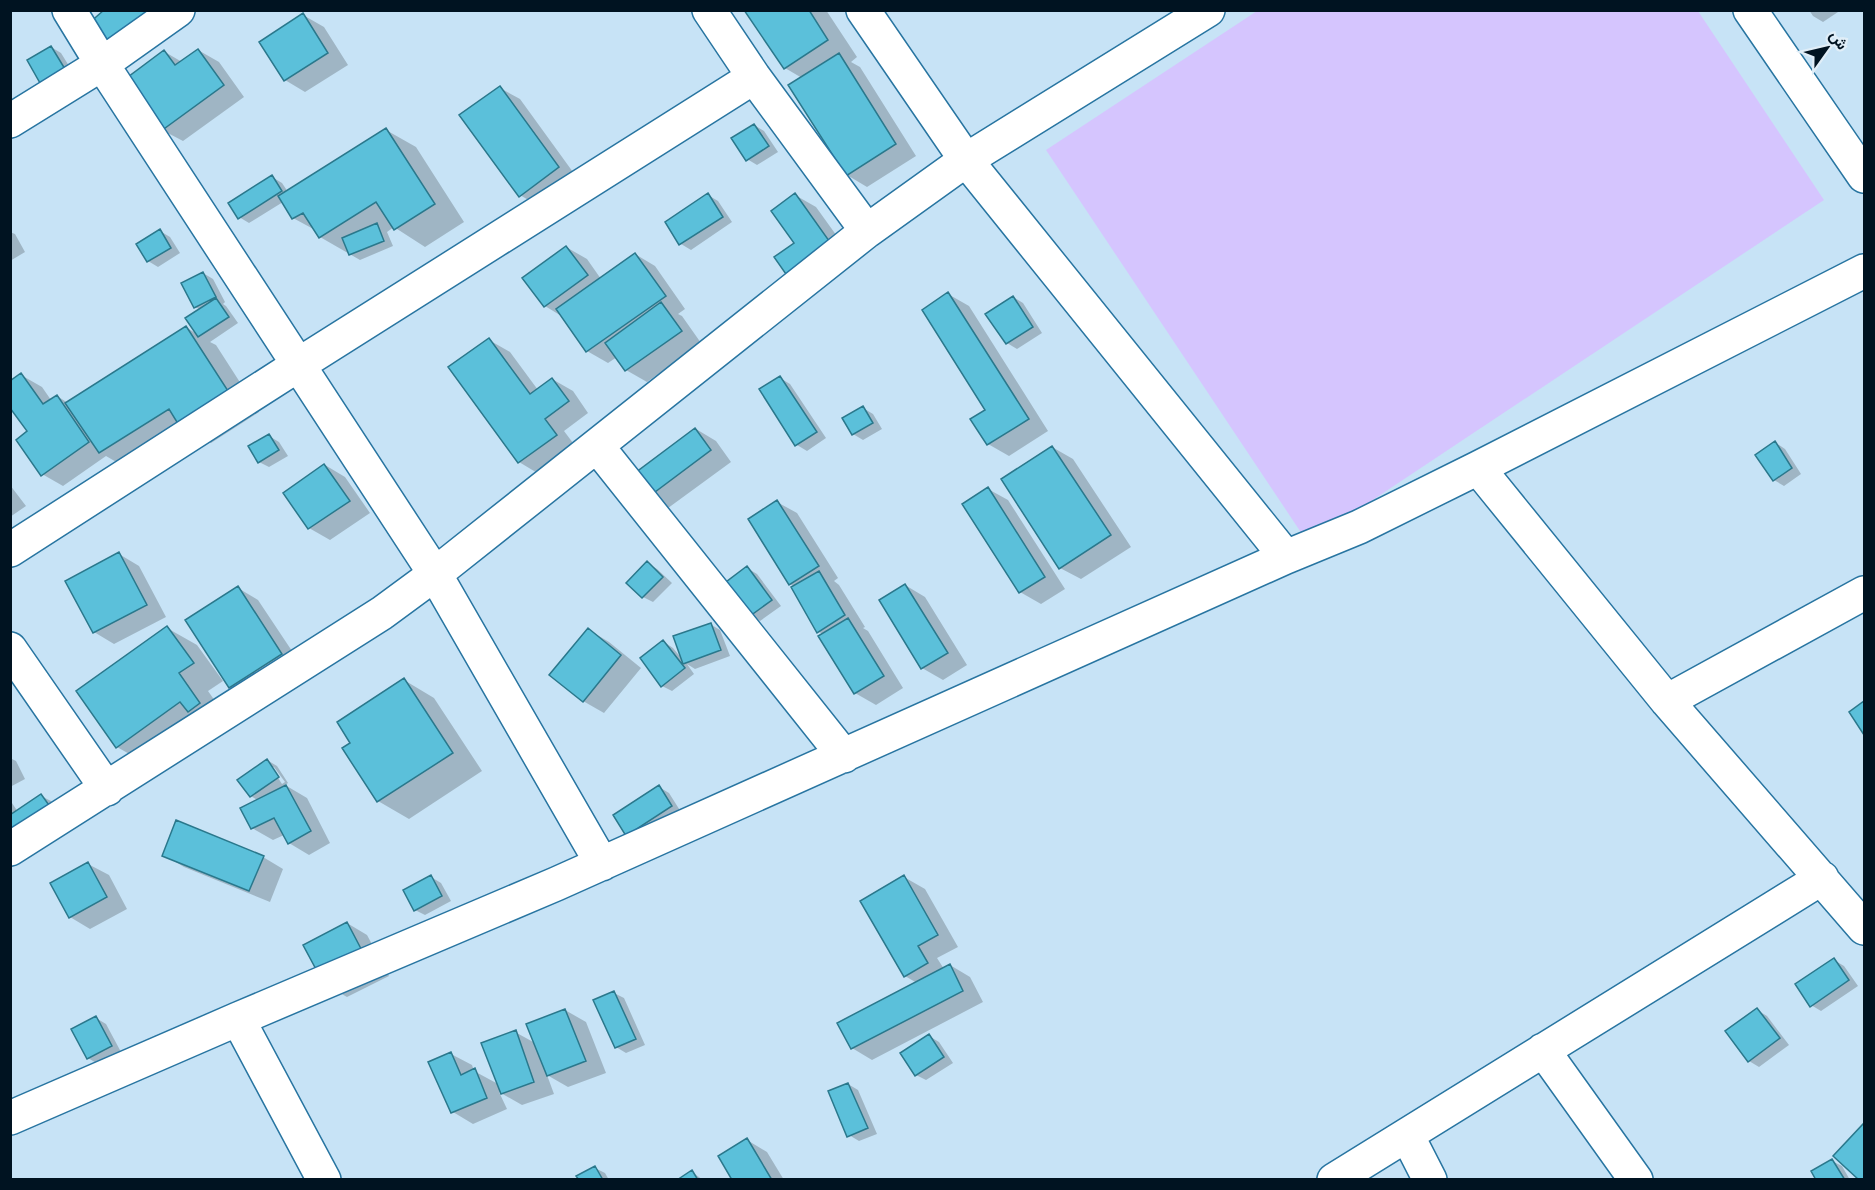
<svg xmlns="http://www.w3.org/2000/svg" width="1875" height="1190" viewBox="0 0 1875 1190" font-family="'Titillium Web',Vazirmatn,sans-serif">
  <rect width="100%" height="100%" fill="#c7e3f6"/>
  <!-- park -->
  <path fill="#d5c5fe" d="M1257 11H1698L1824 200 1308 543 1046 150Z"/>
  <!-- shadow -->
  <path fill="#0003" fill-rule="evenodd" d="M106 10H154L172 34 132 64 112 52Z
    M746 10H826L857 57 851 62 860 67 916 156 867 187 847 175 802 78 785 68Z
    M1809 10H1841L1823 22 1813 16Z
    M303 15 324 27 348 65 305 92 285 80Z
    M51 47 61 53 74 74 29 61Z
    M198 50 219 62 244 97 183 141 162 130 165 52 182 62Z
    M500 88 520 99 578 179 540 207 520 195Z
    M754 125 764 131 778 152 757 165 747 159Z
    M386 130 416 147 464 222 425 247 394 227 387 232 393 246 360 260 320 237 317 231 293 218 283 202 249 223 239 217 272 177 282 183 288 192Z
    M708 195 718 201 732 222 691 250 681 244 667 222Z
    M795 195 816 207 852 257 796 244Z
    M160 231 170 237 180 253 158 267 148 261Z
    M10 232 15 234 25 252 10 261Z
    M566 247 587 259 601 279 635 254 655 266 685 309 678 314 682 316 701 343 647 382 626 370 617 357 608 363 587 351 563 317 545 306Z
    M203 273 213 279 225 302 223 304 226 306 238 323 210 342 216 345 259 412 211 443 190 431 130 470 106 456 63 486 42 474 29 432 21 375 42 387 51 400 57 396 68 403 186 327 198 335 201 310 195 307Z
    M948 294 969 306 1048 431 1009 456 988 444 987 410Z
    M1013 297 1023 303 1042 333 1017 349 1007 343Z
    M489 340 510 352 538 390 552 379 573 391 588 413 564 431 576 447 539 474 519 462Z
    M780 378 790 384 826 438 807 451 797 445Z
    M863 408 873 414 882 429 863 440 853 434Z
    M696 429 716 441 731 462 664 511 644 500Z
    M269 436 279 442 288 456 269 467 259 462Z
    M1776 443 1785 449 1801 474 1784 486 1774 480Z
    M1052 447 1073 459 1131 547 1081 579 1060 568Z
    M325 465 345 477 370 513 330 540 309 528 285 493Z
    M10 485 26 506 10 517Z
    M988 489 1008 500 1065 589 1041 604 1020 592 964 504Z
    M777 502 797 513 838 578 834 581 839 585 865 627 863 628 868 631 903 688 876 705 855 693 823 634 819 632 795 587 790 584 750 519Z
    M119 554 139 566 166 617 114 644 94 632Z
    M647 563 657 569 672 583 653 602 643 597Z
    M747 568 757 574 781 606 760 621 751 615Z
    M905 585 925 597 967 665 943 680 922 668 881 601Z
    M238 588 258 600 302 666 251 699 230 687Z
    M710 624 720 630 730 656 695 669 687 664 694 674 672 691 662 686 664 642 673 648 682 659Z
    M167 628 197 645 223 681 208 691 229 721 147 764 117 747Z
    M589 630 609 642 641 668 604 713 583 701Z
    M404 680 434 698 482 771 409 819 378 801 344 748 352 743Z
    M10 758 16 761 25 779 10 787Z
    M267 760 277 766 288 783 285 785 307 798 330 843 309 855 289 843 284 835 273 840 252 828 242 809 259 801 251 796ZM271 767H274L285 782 282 784Z
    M659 787 669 793 681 812 627 834Z
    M41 796 51 801 65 821 10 852V800L18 812Z
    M164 855 263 857 283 869 270 902 184 867Z
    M88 864 109 875 127 909 90 929 70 917Z
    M431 877 441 883 451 901 425 915 415 910Z
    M904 877 925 889 958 947 937 958 944 969 950 965 970 977 983 1002 872 1060 852 1048 917 983 905 976Z
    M347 923 367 935 389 976 347 997 326 985Z
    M1834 960 1844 966 1858 986 1821 1011 1811 1005Z
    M614 993 624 998 645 1045 626 1053 616 1047Z
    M565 1010 586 1022 606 1073 568 1087 547 1075 554 1094 522 1105 499 1092 507 1109 473 1124 453 1112 430 1063 451 1054 472 1065 474 1071 498 1084 515 1032 535 1043Z
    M1757 1010 1767 1016 1789 1045 1759 1067 1749 1061Z
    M96 1018 106 1024 121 1052 98 1064 88 1058Z
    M929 1036 939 1042 953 1063 926 1080 916 1075Z
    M848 1084 858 1090 877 1134 859 1141 849 1135Z
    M1864 1125V1180H1861L1836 1156Z
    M747 1140 767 1152 784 1180H734Z
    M1832 1161 1842 1166 1850 1180H1818Z
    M595 1168 605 1173 609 1180H580Z
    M692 1172 703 1180H680Z"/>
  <!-- building -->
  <path fill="#5bc0da" stroke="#2a788c" stroke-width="1.5" d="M144 10 152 22 111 54 88 24 104 10Z
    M744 10H809L828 40 784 69Z
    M303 13 328 53 284 81 259 42Z
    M51 46 65 69 40 83 27 60Z
    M198 49 224 85 161 131 124 80 164 50 175 65Z
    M839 53 896 144 846 176 788 85Z
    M500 86 559 167 519 197 459 115Z
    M754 124 769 146 746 161 731 138Z
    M386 128 435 204 394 230 376 202 319 238 303 213 292 219 278 196Z
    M272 175 282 191 238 219 228 203Z
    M708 193 723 217 679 245 665 222Z
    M795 193 832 245 788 277 774 257 794 243 771 211Z
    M377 223 384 241 349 255 342 238Z
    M160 229 171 248 147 262 136 244Z
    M566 246 588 275 544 307 522 278Z
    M635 253 666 296 586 352 556 309Z
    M203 272 216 297 194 308 181 283Z
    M948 292 1029 419 987 445 970 419 985 410 922 310Z
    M1013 296 1033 327 1006 344 985 314Z
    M216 298 229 317 198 337 185 318Z
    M661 302 682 331 625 371 605 343Z
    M186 326 230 394 180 427 169 409 99 453 65 403Z
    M489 338 530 394 552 378 569 401 545 419 557 435 518 463 448 367Z
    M21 373 43 404 57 395 89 442 41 476 16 440 27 431 10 408V381Z
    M780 376 817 432 795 446 759 389Z
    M863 406 873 423 852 435 842 418Z
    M695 428 711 450 643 501 627 479Z
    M269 434 279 450 258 463 248 446Z
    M1775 441 1792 468 1773 481 1755 455Z
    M1052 446 1111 535 1059 569 1001 479Z
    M324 464 350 501 308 529 283 493Z
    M988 487 1045 577 1019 593 962 504Z
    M777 500 819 566 789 585 748 519Z
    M119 552 147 605 93 633 65 581Z
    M647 561 663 577 642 598 626 583Z
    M747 566 772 600 750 616 726 582Z
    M819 571 845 615 817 633 791 587Z
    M905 584 948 653 921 669 879 600Z
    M238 586 282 654 229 688 185 620Z
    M848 618 884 676 854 694 818 636Z
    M711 623 721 650 683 664 673 636Z
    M167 626 194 663 179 673 200 703 188 712 180 702 116 748 76 691Z
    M588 628 621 655 583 702 549 675Z
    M663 640 685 668 661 687 640 658Z
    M404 678 453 753 377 802 342 748 350 743 337 722Z
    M1864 701V735L1849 712Z
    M267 759 279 777 250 797 237 780Z
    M286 785 311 831 288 844 274 818 251 829 240 808Z
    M659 785 672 806 626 836 613 815Z
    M41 794 56 815 10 847V815Z
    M176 820 264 856 249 891 162 856Z
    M88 862 107 897 69 918 50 883Z
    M431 875 442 896 414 911 403 890Z
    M904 875 938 935 918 946 928 963 904 977 860 901Z
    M347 922 369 964 325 986 303 945Z
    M1834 958 1849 980 1810 1007 1795 984Z
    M950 964 963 991 851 1049 837 1023Z
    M614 991 636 1039 615 1048 593 1000Z
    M1757 1008 1780 1038 1748 1062 1725 1031Z
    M565 1009 586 1061 547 1076 526 1024Z
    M96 1016 112 1046 87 1059 71 1029Z
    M516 1030 534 1082 501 1094 481 1043Z
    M929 1034 944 1057 915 1076 900 1053Z
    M451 1052 461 1075 475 1068 487 1098 451 1113 428 1062Z
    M848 1083 868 1128 847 1137 828 1091Z
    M1864 1123V1180H1859L1833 1156Z
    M747 1138 772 1180H732L718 1156Z
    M1832 1159 1845 1180H1816L1811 1171Z
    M595 1166 603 1180H579L576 1176Z
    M692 1170 698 1180H677Z"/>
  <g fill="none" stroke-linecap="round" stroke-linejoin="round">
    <defs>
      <path id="minor" d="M69 10 102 64 435 574 602 864
        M709 10 754 77 867 231
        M863 10 966 160 1286 557
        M1750 10 1864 176
        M10 121 102 64 178 10
        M597 446 844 756
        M1478 468 1667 701 1864 928
        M10 550 298 365 754 77
        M10 649 107 789
        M1667 701 1864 593
        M10 849 382 613 435 574 867 231 966 160 1208 10
        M238 1019 324 1180
        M1543 1050 1636 1180
        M10 1118 238 1019 556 884 1286 557 1359 527 1478 468 1864 271
        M1407 1135 1430 1180
        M1334 1180 1822 878"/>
    </defs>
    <!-- minor casing -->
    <use href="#minor" stroke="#2875a1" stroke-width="36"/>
    <!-- minor -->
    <use href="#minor" stroke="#fff" stroke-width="33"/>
  </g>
  <!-- border -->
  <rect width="1875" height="1190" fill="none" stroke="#001321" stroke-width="24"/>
  <!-- north arrow -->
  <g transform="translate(1827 48) rotate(56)" stroke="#e0eef8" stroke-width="4.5" paint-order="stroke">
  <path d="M0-4.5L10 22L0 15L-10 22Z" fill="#001321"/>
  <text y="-9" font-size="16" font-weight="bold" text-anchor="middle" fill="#001321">ش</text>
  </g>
</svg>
